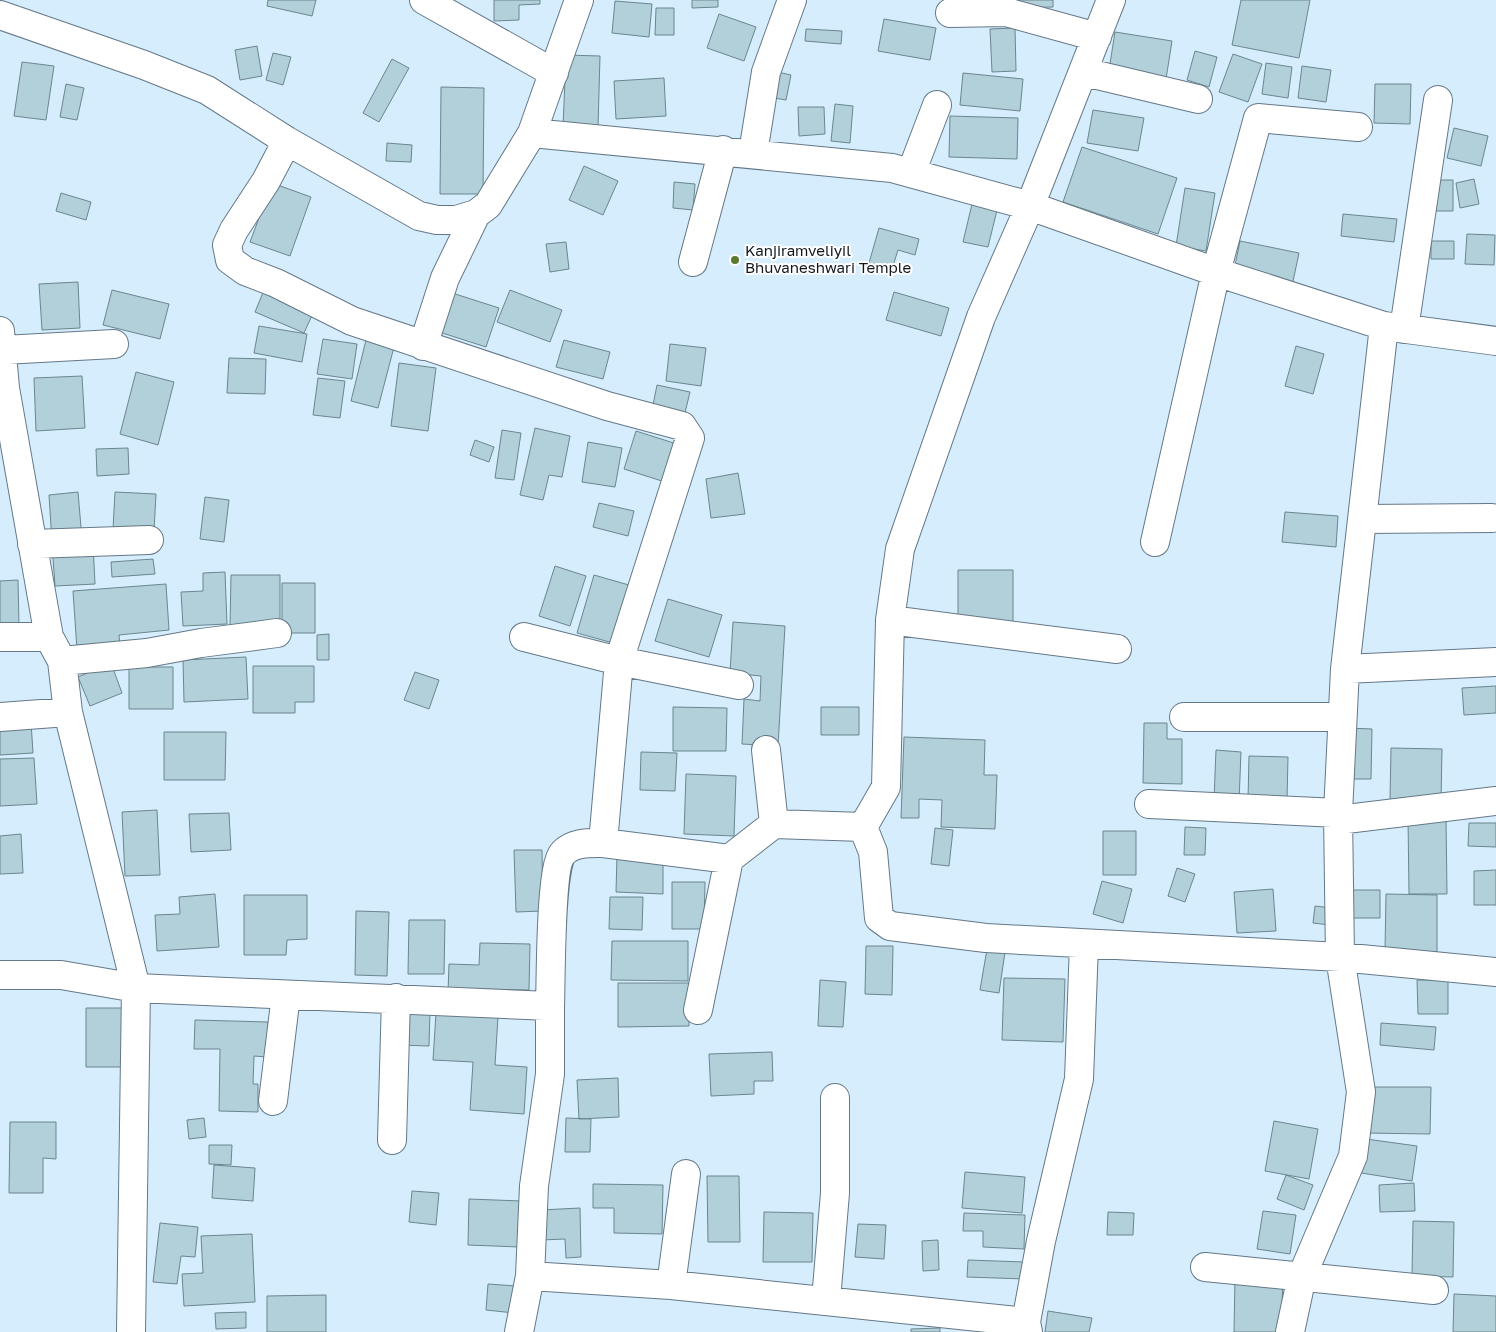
<svg xmlns="http://www.w3.org/2000/svg" width="1496" height="1332" viewBox="0 0 1496 1332" font-family="'Golos Text',sans-serif">
  <rect width="100%" height="100%" fill="#d6edfe"/>
  <!-- building -->
  <path fill="#b2d0d9" stroke="#6a868e" d="M268 0H316L312 16 267 6Z
    M494 0H540V4L519 5V20L494 21Z
    M692 0H718V7L692 8Z
    M1015 0H1053V7L1015 8Z
    M1241 0H1310L1299 58 1232 45Z
    M615 1 652 4 649 37 612 33Z
    M656 8H674V35H655Z
    M719 14 756 27 744 61 707 48Z
    M884 19 936 28 930 60 878 51Z
    M1015 28 1016 71 992 72 990 29Z
    M806 29 842 31 841 44 805 41Z
    M1115 32 1172 41 1166 79 1109 70Z
    M257 46 262 76 240 80 235 50Z
    M1195 51 1217 57 1209 87 1187 80Z
    M273 53 291 57 283 85 266 80Z
    M1233 54 1262 64 1248 102 1219 92Z
    M566 55 600 56 598 128 563 127Z
    M392 59 409 68 379 122 363 113Z
    M22 62 54 66 46 120 14 116Z
    M1266 63 1292 67 1288 98 1262 94Z
    M1302 66 1331 70 1326 102 1298 98Z
    M773 71 791 75 786 100 768 97Z
    M963 73 1023 79 1020 111 960 105Z
    M664 78 666 116 616 119 614 81Z
    M66 84 84 88 77 120 60 117Z
    M1375 84H1411L1410 124 1374 123Z
    M441 87 484 88 483 194H440Z
    M835 104 853 106 850 143 831 141Z
    M798 107H824L825 134 799 136Z
    M1093 110 1144 118 1138 151 1087 143Z
    M950 116 1018 118 1017 159 949 157Z
    M1454 128 1488 136 1481 166 1447 158Z
    M387 143 412 145 411 162 386 161Z
    M1082 147 1177 178 1158 234 1063 202Z
    M584 166 618 181 603 215 569 200Z
    M1474 179 1479 204 1460 208 1456 183Z
    M1435 180H1453V211H1436Z
    M674 182 695 184 693 210 673 208Z
    M272 183 311 197 290 256 250 242Z
    M1185 188 1215 193 1206 251 1176 246Z
    M61 193 91 202 86 220 56 211Z
    M972 204 997 210 988 247 963 242Z
    M1343 214 1397 219 1394 242 1341 236Z
    M879 228 919 239 915 255 898 250 892 269 869 263Z
    M1467 234 1495 235 1494 265 1465 264Z
    M1240 241 1299 253 1292 286 1233 275Z
    M1431 241H1454V259H1431Z
    M566 242 569 269 550 272 546 244Z
    M78 282 80 328 42 330 39 284Z
    M112 290 169 304 160 339 103 325Z
    M264 290 314 311 304 333 255 312Z
    M510 290 562 310 550 342 497 322Z
    M449 292 499 308 486 347 436 331Z
    M894 292 949 308 941 336 886 320Z
    M259 326 307 334 302 362 254 353Z
    M323 339 357 344 352 379 317 374Z
    M366 340 394 347 378 408 351 401Z
    M564 340 610 352 603 379 556 367Z
    M670 344 706 348 701 386 666 381Z
    M1296 346 1324 354 1313 394 1285 386Z
    M229 358 266 359 265 394 227 393Z
    M399 363 436 368 428 431 391 426Z
    M136 372 174 382 158 445 120 434Z
    M82 376 85 428 36 431 34 378Z
    M318 378 345 381 340 418 313 415Z
    M657 385 690 392 684 417 652 410Z
    M535 428 570 436 562 477 549 475 543 500 520 495Z
    M502 430 521 433 514 480 495 478Z
    M636 431 677 444 665 482 624 469Z
    M475 440 494 447 489 462 470 455Z
    M588 442 622 448 615 487 582 482Z
    M128 448 129 474 97 476 96 449Z
    M738 473 745 514 711 518 706 479Z
    M78 492 82 539 52 542 49 495Z
    M115 492 156 494 154 531 113 529Z
    M205 497 229 500 224 542 200 539Z
    M599 503 634 511 628 536 593 527Z
    M1285 512 1338 516 1336 547 1282 542Z
    M93 543 95 584 55 586 52 545Z
    M153 559 155 574 112 577 111 562Z
    M555 566 586 576 570 626 539 616Z
    M958 570H1013V624H958Z
    M225 572 227 624 183 626 181 592 203 591V573Z
    M231 575H280V627H230Z
    M594 575 629 585 613 643 577 633Z
    M18 580 19 626H0V581Z
    M282 583H315V633H282Z
    M166 584 169 630 119 635 120 646 77 650 73 591Z
    M668 599 722 615 709 657 655 641Z
    M733 622 785 626 778 746 742 744 744 699 760 701 761 676 730 673Z
    M329 634V660H317V635Z
    M246 657 248 699 184 702 183 660Z
    M111 663 122 693 90 706 78 677Z
    M253 666H314V702H295V713H253Z
    M129 667H173V709H129Z
    M415 672 439 680 429 709 404 700Z
    M1496 686V713L1464 715 1462 688Z
    M673 707 727 708 726 751H673Z
    M821 707H859V735H821Z
    M31 722 33 753 0 755V723Z
    M1144 723H1167V739H1182V784L1143 783Z
    M1347 728 1372 729 1371 779H1346Z
    M164 732H226L225 780H164Z
    M904 737 985 740 984 775H997L995 829 941 827 942 800 919 799V818H901Z
    M1391 748 1442 749 1441 801 1390 800Z
    M1216 750 1241 752 1239 802 1214 800Z
    M641 752 677 753 675 791 640 790Z
    M1249 756 1288 757 1287 801 1248 800Z
    M34 758 37 804 0 806V759Z
    M686 774 736 776 734 836 684 834Z
    M157 810 160 875 125 876 122 812Z
    M229 813 231 850 191 852 189 814Z
    M1408 818H1446L1447 894H1409Z
    M1469 823H1496V847L1468 846Z
    M1185 827 1206 828 1205 855H1184Z
    M935 828 953 830 949 866 931 864Z
    M1103 831H1136V875H1103Z
    M21 834 23 873 0 874V836Z
    M514 850H542L543 911 516 912Z
    M617 856 663 857V894L616 892Z
    M1177 868 1195 874 1185 902 1168 896Z
    M1496 870V905H1474V871Z
    M1102 881 1132 889 1123 923 1093 914Z
    M672 882H705L704 929H672Z
    M1273 889 1276 931 1237 933 1234 892Z
    M1353 890H1380V918H1353Z
    M215 894 219 947 157 951 155 915 180 914 179 897Z
    M1386 894 1437 895V952L1385 951Z
    M244 895H307V939L287 940 286 955H244Z
    M610 897H643L642 930 609 929Z
    M1315 906 1332 908 1330 925 1313 923Z
    M356 911 389 912 387 976 355 975Z
    M409 920H445L444 974H408Z
    M612 941H688V981L611 980Z
    M480 943 530 944 529 990 475 989V993H448L449 964 479 965Z
    M866 946H893L892 995 865 994Z
    M987 949 1005 952 999 993 980 990Z
    M1004 978 1065 979 1063 1042 1002 1040Z
    M820 980 846 982 843 1027 818 1026Z
    M1417 980H1448V1014H1418Z
    M618 983H689V1026L618 1027Z
    M86 1008H126L125 1067H86Z
    M399 1010 430 1011 429 1046 399 1045Z
    M436 1013 498 1017 495 1065 527 1067 524 1114 470 1110 473 1062 433 1060Z
    M195 1020 268 1022 267 1057 254 1056 253 1084H258V1112L219 1111 220 1049H194Z
    M1381 1023 1436 1027 1434 1050 1380 1045Z
    M772 1052 773 1081H754V1094L711 1096 709 1054Z
    M618 1078 619 1117 579 1119 577 1080Z
    M1366 1087H1431L1430 1134 1365 1133Z
    M204 1118 206 1137 189 1139 187 1120Z
    M566 1118 591 1119 590 1152H565Z
    M1274 1121 1318 1129 1309 1179 1265 1171Z
    M10 1122H56V1159L43 1158V1193H9Z
    M1366 1139 1417 1146 1412 1181 1361 1173Z
    M209 1145H232L231 1165 209 1164Z
    M214 1165 255 1168 253 1201 212 1198Z
    M965 1172 1025 1177 1022 1213 962 1208Z
    M1286 1175 1313 1185 1304 1210 1277 1199Z
    M707 1176H739L740 1242H708Z
    M1414 1183 1415 1211 1380 1212 1379 1185Z
    M593 1184 663 1185 662 1234 614 1233V1208H593Z
    M412 1191 439 1193 436 1225 409 1222Z
    M469 1199 521 1201 519 1247 468 1245Z
    M580 1208 581 1257 566 1258 565 1239 541 1240 540 1210Z
    M1263 1211 1296 1215 1290 1254 1257 1249Z
    M764 1212 813 1213 812 1262H763Z
    M1108 1212 1134 1213 1133 1235H1107Z
    M964 1213 1025 1215 1024 1249 983 1247V1231H963Z
    M1413 1221 1454 1222 1453 1277 1412 1276Z
    M160 1223 198 1227 195 1257 181 1256 177 1284 153 1282Z
    M858 1224 886 1225 884 1259 855 1257Z
    M252 1234 255 1302 184 1306 182 1274 203 1273 201 1236Z
    M938 1240 939 1270 923 1271 922 1241Z
    M968 1260 1025 1262V1279L967 1277Z
    M1235 1278 1283 1279 1281 1332H1234Z
    M488 1284 516 1286 514 1313 486 1310Z
    M1454 1294 1496 1296V1332H1453Z
    M326 1295V1332H267V1296Z
    M1048 1311 1092 1318 1089 1332H1045Z
    M246 1312V1328L216 1329 215 1313Z
    M940 1328V1332H911V1329Z"/>
  <g fill="none" stroke-linecap="round" stroke-linejoin="round">
    <defs>
      <path id="minor" d="M424 0 554 73
        M950 13 1006 12 1097 37
        M0 15 144 65 207 90 287 141 419 216 437 220H456L476 214 488 205 532 133 579 0
        M1084 72 1198 99
        M532 133 892 168 1030 206 1216 272 1384 326 1496 341
        M287 141 266 181 234 230 227 245 230 260 245 271 276 283 352 321 607 406 682 426 690 438 619 661 603 843
        M753 153 766 72 792 0
        M911 173 937 105
        M693 262 723 150
        M1404 329 1438 100
        M0 331 5 388 49 637 62 661 68 712 136 988 131 1332
        M423 346 445 278 476 214
        M3 350 114 344
        M1363 519 1492 518
        M1155 542 1216 272 1258 118 1358 127
        M32 544 149 540
        M890 620 1117 649
        M0 637H49
        M524 637 619 661 739 685
        M62 661 147 653 201 643 277 633
        M1345 669 1496 662
        M0 717 68 712
        M1184 717H1341
        M766 750 774 824
        M1149 804 1338 813
        M1338 820 1496 801
        M863 827 886 787 890 620 900 549 981 317 1030 206 1111 0
        M0 975H61L136 988 550 1006C551 981 550 866 563 853 573 842 589 843 603 843L729 859 774 824 863 827 873 852 879 918 890 926 986 938 1340 957 1496 972
        M550 1006V1074L534 1186 530 1276 671 1285 1026 1322 1028 1332
        M698 1010 729 859
        M273 1101 286 995
        M392 1140 396 998
        M1205 1267 1434 1290
        M671 1285 686 1174
        M826 1300 835 1193V1098
        M1026 1322 1041 1241 1079 1079 1084 944
        M519 1332 530 1276
        M1290 1332 1302 1276 1353 1156 1361 1092 1340 957 1338 813 1345 669 1384 326"/>
    </defs>
    <!-- minor casing -->
    <use href="#minor" stroke="#647887" stroke-width="30"/>
    <!-- minor -->
    <use href="#minor" stroke="#fff" stroke-width="28"/>
  </g>
  <!-- markers -->
  <circle fill="#5a792e" stroke="#fff" stroke-width="2" cx="735" cy="260" r="5"/>
  <g text-anchor="middle" stroke-width="4" stroke-linejoin="round" paint-order="stroke">
    <!-- poi labels -->
    <g font-size="15" fill="#11191f" stroke="#fff" text-anchor="start">
      <text x="745" y="256">Kanjiramveliyil<tspan x="745" dy="17">Bhuvaneshwari Temple</tspan></text>
    </g>
  </g>
</svg>
